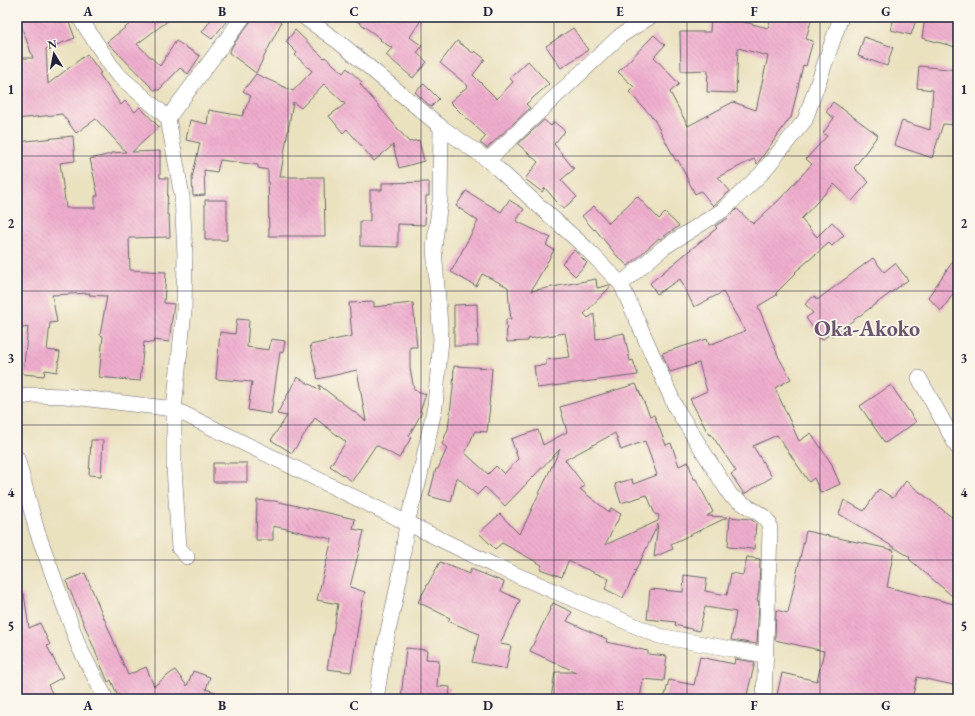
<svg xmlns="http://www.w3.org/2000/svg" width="975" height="716" viewBox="0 0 975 716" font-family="'EB Garamond',serif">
  <defs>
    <pattern id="building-back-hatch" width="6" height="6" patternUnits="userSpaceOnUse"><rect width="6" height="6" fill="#efadcd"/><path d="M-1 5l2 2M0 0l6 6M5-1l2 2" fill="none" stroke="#cd95b1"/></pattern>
  </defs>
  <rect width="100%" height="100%" fill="#fbf7ec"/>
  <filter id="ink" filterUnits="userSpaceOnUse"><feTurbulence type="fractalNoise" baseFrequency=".025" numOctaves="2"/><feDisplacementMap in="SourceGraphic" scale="8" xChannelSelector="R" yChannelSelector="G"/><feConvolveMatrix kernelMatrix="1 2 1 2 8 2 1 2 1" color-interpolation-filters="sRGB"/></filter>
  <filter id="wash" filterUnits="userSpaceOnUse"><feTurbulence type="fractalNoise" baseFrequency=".012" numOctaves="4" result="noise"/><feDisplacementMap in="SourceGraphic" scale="16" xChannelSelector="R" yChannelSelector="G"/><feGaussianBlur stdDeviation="0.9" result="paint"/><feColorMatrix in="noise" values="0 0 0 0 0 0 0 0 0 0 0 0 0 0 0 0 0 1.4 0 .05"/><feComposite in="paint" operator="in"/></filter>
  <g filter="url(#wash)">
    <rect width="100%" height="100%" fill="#eae1bf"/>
    <g id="blocks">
      <!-- building -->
      <path fill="url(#building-back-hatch)" fill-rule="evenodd" d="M18 17H67L75 38 46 49 48 84 87 54 101 73 99 74 121 105 125 101 135 112 140 107 159 127 132 152 160 151V178H168L167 215H169L170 237 129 238 130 270 166 272 164 303 174 304 169 342 154 340 153 343 144 342 140 381 99 377 103 336 100 335 107 296 89 295 90 293 52 295 57 322 50 323 47 350 60 352 57 372 45 370 44 376 23 374 28 327 19 329 17 317V142L73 136 75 161 60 163 66 208H95V196H98L90 159 111 154V153L126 152 96 119 76 133 62 114 17 119V67L22 66V58H33Z
        M126 17H173L137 44 160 66 176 41 200 56 188 74 180 68 159 90H154L107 42 131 23Z
        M213 17H230L212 39 202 32Z
        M252 17H274L281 23 256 73 229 53 233 45 250 22Z
        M352 17H423L410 37 422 46 417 53 427 62 413 78 386 55 392 48 380 40 381 39Z
        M771 17H812L806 39 813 41 806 66 803 65 791 118H790L757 164 754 159 718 177 730 191 713 206 701 191 695 194 678 160 676 161 654 119 629 92 634 87 618 72 654 35 665 45 654 57 679 84 670 92 688 126 733 102 756 110 768 56 738 48 736 93 707 92 708 70 681 71 680 32H710L711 20 740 21 768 28Z
        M894 17H917L911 35 891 30Z
        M925 17H942L958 21V38L956 47 922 38Z
        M573 28 588 50 561 68 546 46Z
        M295 30 324 58 325 57 343 73 347 68 362 82 360 84 409 142 419 140 424 161 399 168 393 145 374 161 347 129 343 133 329 116 345 104 324 84 301 108 293 102 280 177H324L325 236H269L268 170 258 168V165L220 160 217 172 204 170 205 195 193 196 192 178 200 143 186 140 190 120 207 124 209 110 242 116 251 96 243 91 256 74 293 91 312 71 295 55 297 53 286 42Z
        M864 37 893 47 887 66 858 56Z
        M457 41 473 53 475 51 485 59 473 75 497 99 513 82 510 78 528 61 549 84 526 104 530 108 487 148 480 143 486 136 464 116 450 102 468 86 440 63Z
        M919 66 958 70V125L943 124 932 158 894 145 902 121 930 130 933 90 917 88Z
        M424 84 439 99 431 107 415 92Z
        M833 102 878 135 854 168 869 182 852 201 834 184 801 219 817 237 832 222 844 235 832 246 829 243 795 272 796 273 776 293 777 295 758 306 779 358 791 379 775 388 799 441 811 433 833 466H832L840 484 821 493 814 478 809 482 777 435 753 446 772 477 744 494 731 474 736 471 711 434 709 435 690 399 707 391 699 363 670 372 662 353 707 339 709 345 745 331 723 292 694 307 680 279 657 294 650 283 717 228 715 226 728 218 737 209 753 224 778 201 812 164 806 159 827 136 823 133 834 118 826 112Z
        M544 120 551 126 554 122 565 131 554 144 574 169 561 180 577 197 563 209 545 188 542 192 525 179 538 162 518 144Z
        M429 182V196H426L425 225 398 224V247L360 246V221H370V190H382V183Z
        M466 191 501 212 509 200 524 209 516 221 551 238 546 245 554 250 531 291 596 279 597 288 609 285 611 286 584 314 588 318 594 314 596 339 624 333 630 361 633 360 638 375 537 388 534 366 546 365V360L570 357 565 333 528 339V341L507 342 506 319H511L509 304H511L509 303 508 287 482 274 476 286 451 272 478 221 456 206Z
        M637 196 659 219 665 213 679 226 660 239 659 238 628 266 617 256 595 229 594 230 582 216 594 206 609 223Z
        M205 200H227V240H205Z
        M574 250 587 263 575 276 562 263Z
        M958 254V287L941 311 928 297Z
        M873 258 884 272 895 263 908 280 832 336 830 334 822 340 806 318 813 313 805 304 814 296 817 300Z
        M374 302V307L413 303 417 347H410V368L414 390 426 394 420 411 422 412 409 436 411 438 399 458 376 445 352 481 330 466 346 442 315 418 292 453 271 440 287 416 277 414 297 377 320 390 319 385 366 421 357 370 318 379 310 345 352 336 349 303Z
        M477 304 478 346H454V305Z
        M237 319 249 320 247 347 269 350 271 339 285 341 283 353 280 352 271 414 248 410 252 382 216 379 220 332 235 334Z
        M454 366 492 368 489 406H490L487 432 475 431 465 453 488 474 496 466 504 474 518 459 511 439 538 430 543 445 567 432 560 407 636 384 650 416 654 415 666 445 671 443 679 466 688 462 694 479H696L713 512 707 516 728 517 671 544 673 549 654 557 658 524 636 570 634 571H636L623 598 605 589 609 579 568 561 562 577 540 569 542 565 502 543 495 549 479 533 500 514 519 534 521 530H522L560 449 505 506 485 487 477 495 457 477 451 502 429 496 436 469H438L447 448 442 444 448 429 453 389ZM615 433 621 450 645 441 657 475 633 484 632 479 615 484 621 503 647 495 655 514 659 515 658 521 605 545 621 514 611 508 609 512 580 489 585 486 565 460Z
        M891 385 916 422 885 443 860 406Z
        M91 440H103L101 476 89 475Z
        M213 463H247V482H213Z
        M906 481 958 522V601L909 559 910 557 839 514 844 500 864 511 879 489 893 498Z
        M257 500 275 501 355 519 353 529 364 531 350 587 365 592 362 601 351 672 327 669 338 604 317 600 332 539 273 526V540H256Z
        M730 517 750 519 756 523 754 549 728 547Z
        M806 531 894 550 887 587 958 605V686L917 677 912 699H776L782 673 817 681 824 651 775 640 776 610 788 613Z
        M747 557 760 559 759 590 757 601H759L757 644 731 640 736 612 705 607 699 631 675 625 676 622 647 619 650 589 683 592 684 575 707 578 705 591 727 595 731 573 743 575Z
        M440 562 469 574 471 569 504 582 501 591 520 600 500 644 511 646 506 669 472 662 479 634 448 621 450 618 418 602Z
        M85 573 128 675 146 667 154 686 175 670 187 686 193 671 210 677 206 689 229 697V699H119L111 680 108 682 66 581Z
        M24 594 29 628 40 623 50 645 47 646 63 677 48 685 55 699H26L17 681V669L24 665 17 649V595Z
        M553 603 572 612 567 621 607 639 606 642 648 651V654L667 656 664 681 643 679 640 699H551L555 672H576L530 651Z
        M406 648 427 650 426 659 439 660 437 686 450 687 449 699 435 697V699H401Z
        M700 657 734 664 735 659 755 662 746 699H664L669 680 694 685Z"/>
    </g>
  </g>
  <g filter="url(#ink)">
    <use href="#blocks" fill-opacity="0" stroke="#686569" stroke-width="1"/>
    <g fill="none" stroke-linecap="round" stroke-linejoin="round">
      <defs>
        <path id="street" d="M79 17 116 73 168 118
          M304 17 340 43 441 127 488 160 586 248 621 284 676 408 731 496 763 516 769 523 770 533 764 699
          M488 160 620 36 650 17
          M621 284 663 248 723 210 761 174 805 120 841 17
          M919 378 958 448
          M17 398 33 395 65 396 174 409 493 565 659 636 765 655
          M17 458 37 531 79 647 106 699
          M187 557 179 548 174 467V409L184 311 185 254 182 196 168 118 243 17
          M376 699 383 655 400 576 407 522 419 480 435 406 441 339 434 248 440 201 441 127"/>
      </defs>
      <!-- street casing -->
      <use href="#street" stroke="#686569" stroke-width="16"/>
      <!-- street -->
      <use href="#street" stroke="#fff" stroke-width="15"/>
    </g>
  </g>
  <!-- grid -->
  <path fill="none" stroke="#22223b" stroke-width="1" stroke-opacity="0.55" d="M155 17V699M288 17V699M421 17V699M554 17V699M687 17V699M820 17V699M17 156H958M17 291H958M17 425H958M17 560H958"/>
  <g text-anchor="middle" stroke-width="3.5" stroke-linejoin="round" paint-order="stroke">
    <!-- town labels -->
    <g font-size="22" font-weight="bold" fill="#6a536e" stroke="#fbf7ec">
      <text x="867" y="336">Oka-Akoko</text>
    </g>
  </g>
  <!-- margin -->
  <rect width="975" height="716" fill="none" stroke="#fbf7ec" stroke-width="44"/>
  <!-- north arrow -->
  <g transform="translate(54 54) rotate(350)" stroke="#fbf7ec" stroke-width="3" paint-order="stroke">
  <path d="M0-3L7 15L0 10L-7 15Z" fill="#22223b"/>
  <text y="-6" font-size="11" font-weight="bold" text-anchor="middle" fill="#22223b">N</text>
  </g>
  <rect x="22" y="22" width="931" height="672" fill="none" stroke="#22223b" stroke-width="1.5"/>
  <g font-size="13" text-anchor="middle" font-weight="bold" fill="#22223b">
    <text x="88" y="16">A</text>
    <text x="222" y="16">B</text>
    <text x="354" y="16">C</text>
    <text x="488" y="16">D</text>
    <text x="620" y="16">E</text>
    <text x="754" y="16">F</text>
    <text x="886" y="16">G</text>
    <text x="11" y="94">1</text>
    <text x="964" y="94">1</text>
    <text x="11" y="228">2</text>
    <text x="964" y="228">2</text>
    <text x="11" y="363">3</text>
    <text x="964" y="363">3</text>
    <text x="11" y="497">4</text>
    <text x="964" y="497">4</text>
    <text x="11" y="631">5</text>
    <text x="964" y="631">5</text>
    <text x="88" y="710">A</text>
    <text x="222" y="710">B</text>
    <text x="354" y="710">C</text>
    <text x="488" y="710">D</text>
    <text x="620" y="710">E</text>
    <text x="754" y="710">F</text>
    <text x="886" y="710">G</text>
  </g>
</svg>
